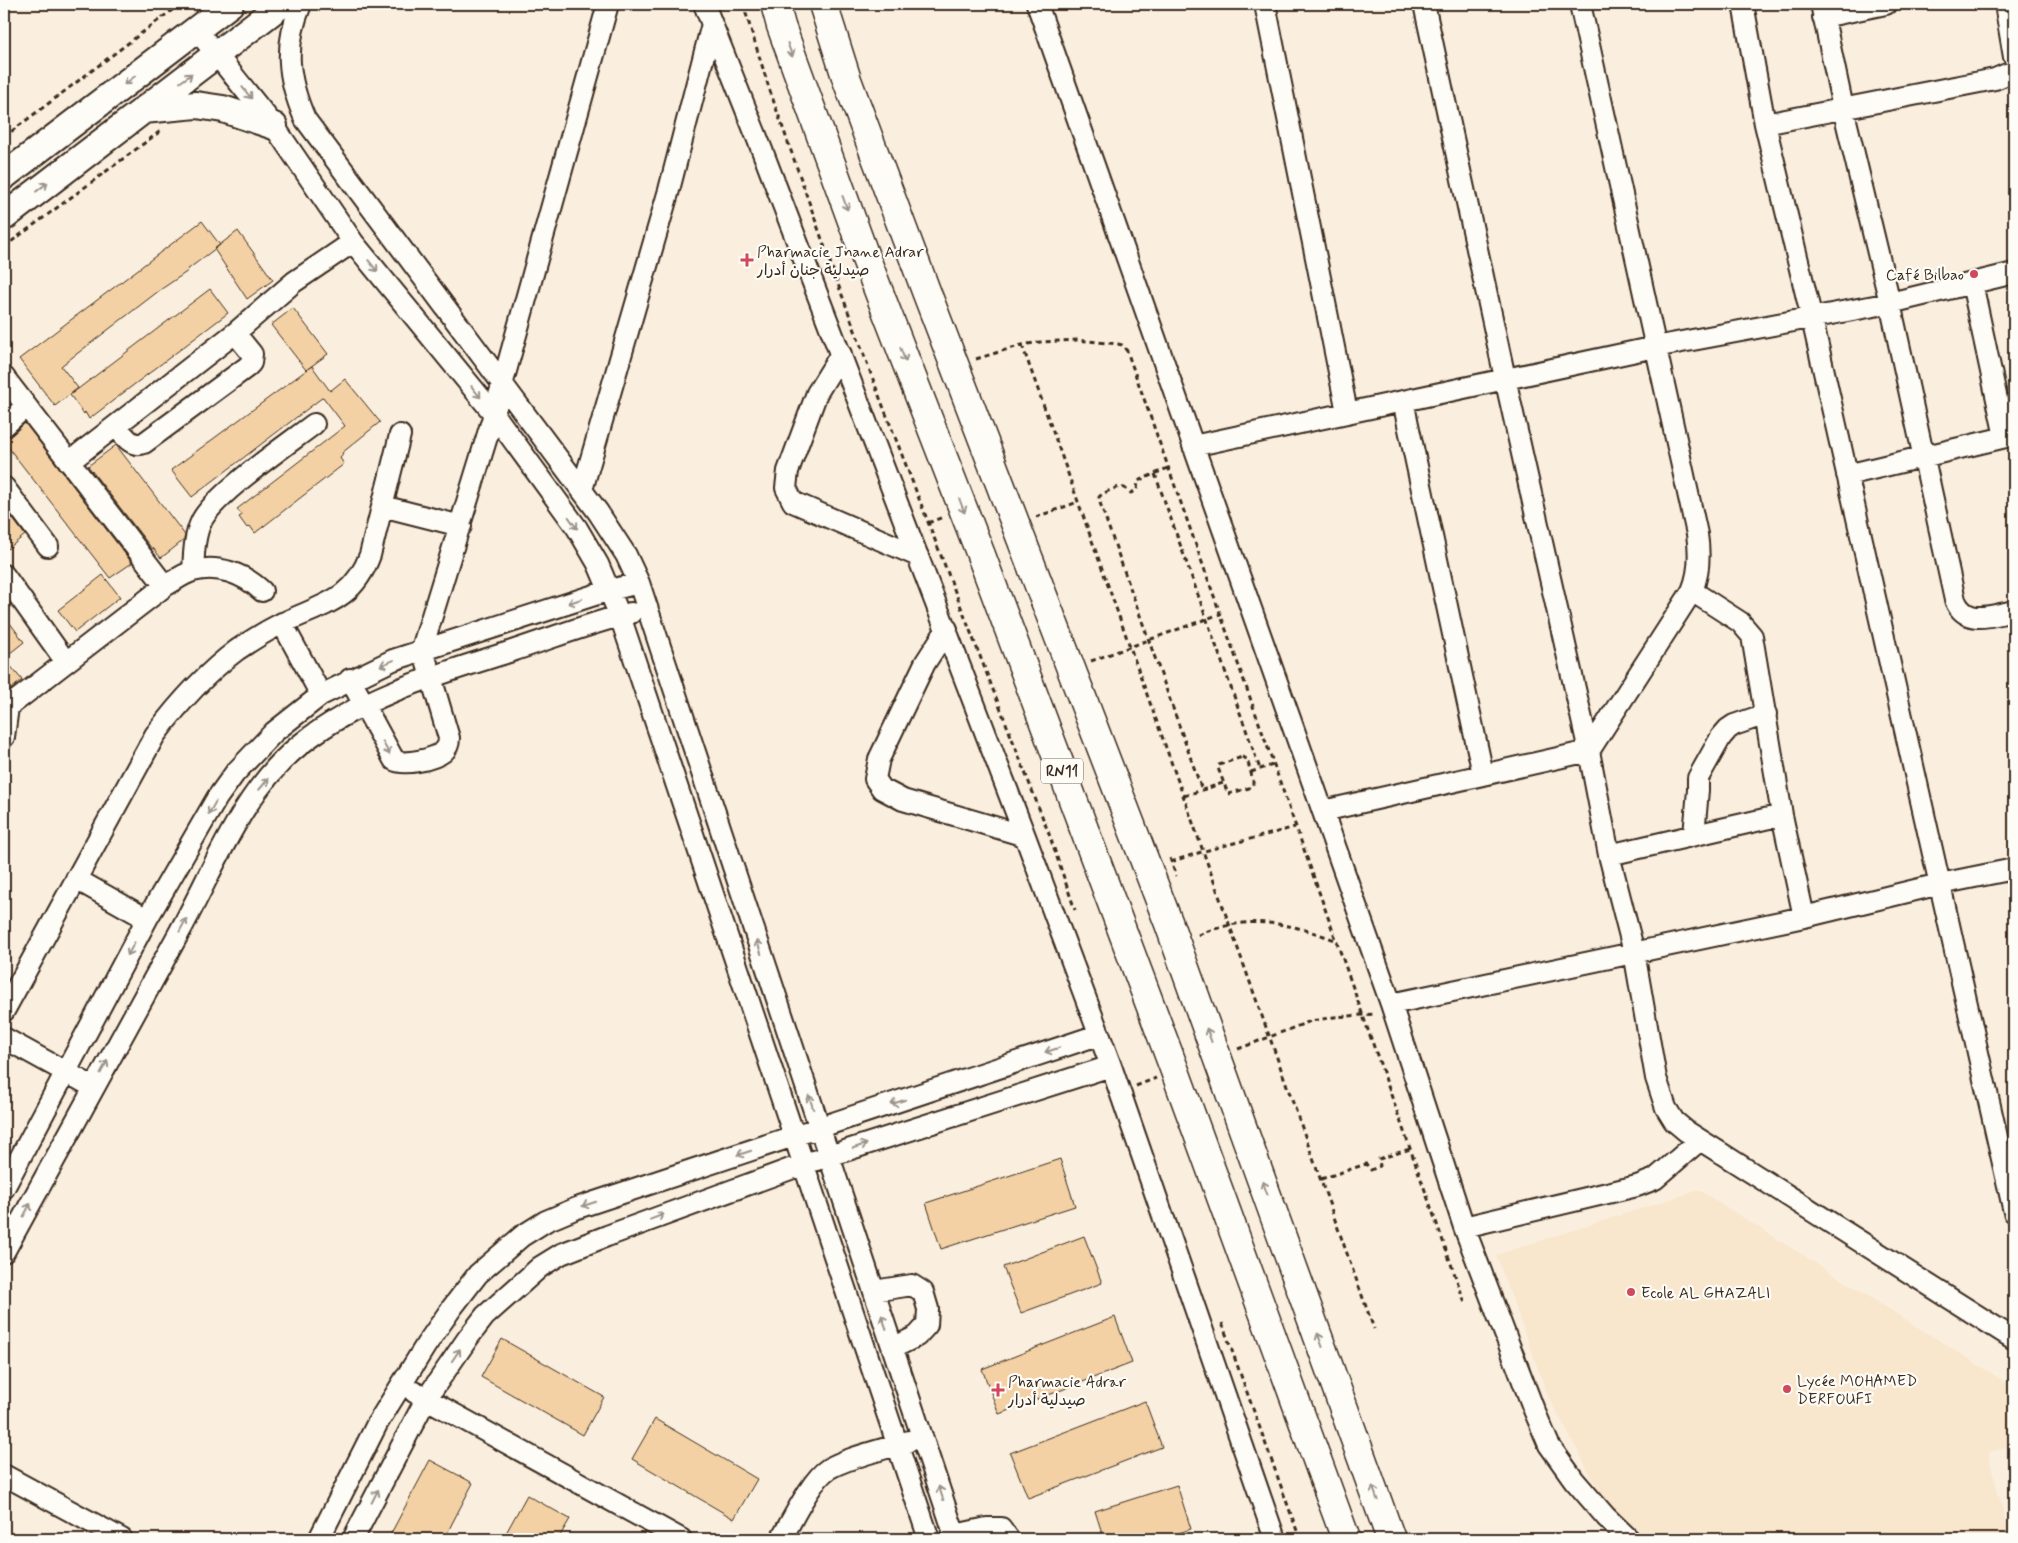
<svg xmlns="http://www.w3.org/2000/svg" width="2018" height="1543" viewBox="0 0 2018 1543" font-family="Mynerve,'Playpen Sans Arabic',sans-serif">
  <rect width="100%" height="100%" fill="#faefde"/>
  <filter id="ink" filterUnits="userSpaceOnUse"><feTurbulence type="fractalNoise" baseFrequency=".02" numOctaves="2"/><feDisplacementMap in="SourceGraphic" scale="10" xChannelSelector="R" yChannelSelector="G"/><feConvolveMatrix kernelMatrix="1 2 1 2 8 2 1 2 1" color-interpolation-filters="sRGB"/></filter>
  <g filter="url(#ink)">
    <!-- built -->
    <path fill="#f8e6cd" d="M1699 1190 2007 1383 2013 1445 1988 1453 2010 1539H1649L1605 1501 1548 1396 1496 1255Z"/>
    <!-- building -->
    <path fill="#f3d1a4" stroke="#3b2a1e" d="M202 221 220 245 187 270 188 271 160 290 61 366 78 388 55 406 19 359Z
      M238 231 273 280 247 299 214 249Z
      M210 289 228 313 89 419 85 412 84 414 70 395Z
      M293 308 328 354 306 370 271 325Z
      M312 366 330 391 345 379 380 422 342 453 343 455 340 458 344 464 255 533 250 526 247 528 239 517 242 515 237 509 345 426 323 397 192 497 171 470Z
      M25 423 132 563 110 578 4 442V438L12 435Z
      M116 445 185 535 184 540 161 558 153 548 152 549 88 466Z
      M4 507 25 535 4 552Z
      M103 575 120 597 75 632 58 610Z
      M4 615 24 642 4 658 22 680 4 695Z
      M1060 1159 1075 1206 941 1249 926 1203Z
      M1084 1236 1102 1283 1021 1313 1003 1267Z
      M1115 1317 1132 1363 999 1414 982 1369Z
      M502 1339 604 1397 583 1435 481 1377Z
      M1145 1401 1162 1447 1028 1498 1010 1453Z
      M655 1419 757 1479 734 1519 632 1459Z
      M430 1460 473 1483 444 1539H388Z
      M1177 1485 1191 1529 1160 1539H1104L1095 1511Z
      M527 1495 570 1519 558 1539H517L506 1533Z"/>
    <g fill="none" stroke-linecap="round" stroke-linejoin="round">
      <defs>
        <path id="minor" d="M301 4C284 46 287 77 305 119L598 512 626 555 639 583 956 1539
          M704 4 762 150 1025 836 1111 1066 1275 1539
          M1037 4 1391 1004 1464 1227 1534 1410 1549 1445 1574 1480 1606 1517 1629 1539
          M1265 4 1347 412
          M1424 4 1505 378 1589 751 1609 855 1634 952 1656 1078 1666 1108 1674 1121 1686 1131 2014 1339
          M1743 4 1765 124 1812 319 2014 1212
          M1821 4 1843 108 1890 303 1955 600C1966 627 1992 615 2014 611
          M2005 4 2014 57
          M1823 17 1886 4
          M196 29 274 126 353 242 494 414 577 528 598 564 620 616 929 1539
          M1765 124 1995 79 2014 71
          M1972 283 2005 437
          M841 354 817 393 788 471 786 488 793 502 918 556
          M4 377 165 586
          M1403 401 1483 774
          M4 426 26 406
          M116 426C124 435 131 448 144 443L247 367 251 363 252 354 235 333
          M1193 446 1655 347 1890 303 2014 273
          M69 462 235 333 294 282 353 242
          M1847 475 2014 435
          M4 487 48 546
          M582 490 669 190 712 24
          M382 506 461 526
          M193 571C194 555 194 537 201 522 213 495 288 444 314 424
          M4 575 66 662
          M1692 591 1740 622 1752 636 1782 815 1804 917
          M282 623 321 695
          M947 629 925 663 879 759 875 779 882 789 903 800 1025 836
          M350 679 394 760C404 766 434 759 443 752 448 748 449 743 449 738L425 657 424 642 494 414 608 4
          M4 710 165 586C174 581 183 574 193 571 218 564 244 574 262 591
          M4 737 8 707
          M1323 811 1589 751 1692 591C1700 572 1700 554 1697 534L1580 4
          M1694 835 1698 790V778L1721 737 1728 729 1734 725 1766 714
          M1609 855 1782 815
          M76 879 147 919
          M1391 1004 1804 917 1940 884 2014 869
          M4 1011 155 735C179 703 205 674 237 650 252 640 267 630 283 623 323 604 353 601 370 555L400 435
          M4 1038 93 1087
          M4 1188 147 919 217 798 235 773 274 732 321 695 393 660 610 590 639 583
          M1464 1227 1637 1186 1655 1179 1700 1140
          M4 1252C62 1145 122 1038 180 931 215 867 242 791 301 744 362 696 436 675 509 652 549 639 590 623 631 613
          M874 1291 912 1285 923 1292 928 1309 927 1325 917 1336 893 1348
          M414 1392 681 1539
          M4 1475 122 1539
          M955 1535 987 1528H1001L1009 1539
          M319 1539 377 1424 426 1345 451 1309 478 1274 522 1236 546 1221 577 1208 1098 1035
          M353 1539 426 1399 468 1338 485 1316 540 1267 561 1254 607 1236 804 1164 1111 1066
          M781 1539C792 1521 811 1480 828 1469 848 1457 886 1449 909 1441"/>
        <path id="major" d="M143 110 196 105 223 109 274 126
          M4 176 230 4
          M4 217 282 4"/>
        <path id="highway" d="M775 4 781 26 863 251 981 555 1175 1071 1346 1539
          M823 4 847 80 926 291 1169 924 1391 1539"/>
      </defs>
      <!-- minor casing -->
      <use href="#minor" stroke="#3b2a1e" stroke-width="24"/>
      <!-- major casing -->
      <use href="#major" stroke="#3b2a1e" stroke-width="30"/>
      <!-- highway casing -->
      <use href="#highway" stroke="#3b2a1e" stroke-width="31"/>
      <!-- path -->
      <path stroke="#3b2a1e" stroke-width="3" stroke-dasharray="5 4" stroke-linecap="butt" d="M743 4 769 88 831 265 878 393 1049 834 1075 910
        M4 137 180 4
        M4 247 162 130
        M1022 345 1374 1329
        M976 359 1022 345 1040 342 1077 340 1118 344 1122 345 1127 351 1466 1306
        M1168 468 1138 481 1137 490 1131 493C1128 492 1127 489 1124 488 1118 485 1103 493 1099 497V500L1202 790
        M1155 474 1260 769
        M1036 517 1078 502
        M928 523 943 517
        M1091 661 1220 614
        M1242 757 1247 759 1253 780V785L1249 788 1228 794 1218 768 1219 765Z
        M1251 772 1273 765
        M1184 796 1223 783
        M1170 858 1176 876
        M1171 862C1212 847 1254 839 1295 827
        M1198 935C1248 914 1287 922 1335 940
        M1238 1049 1311 1021 1334 1017 1376 1014
        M1136 1086 1156 1078
        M1321 1179 1366 1164 1371 1170 1380 1166 1379 1159 1410 1149
        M1222 1323 1300 1539"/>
      <!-- minor -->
      <use href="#minor" stroke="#fdfcf7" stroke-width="20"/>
      <!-- major -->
      <use href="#major" stroke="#fdfcf7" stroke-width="26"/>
      <!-- highway -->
      <use href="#highway" stroke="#fdfcf7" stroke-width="28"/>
    </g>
    <!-- one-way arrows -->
    <defs><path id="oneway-shaft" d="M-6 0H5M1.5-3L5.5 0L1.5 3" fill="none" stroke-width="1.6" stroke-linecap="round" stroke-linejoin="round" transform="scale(1.25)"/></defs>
    <g stroke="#9c938a">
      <use href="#oneway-shaft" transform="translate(790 50) rotate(70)"/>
      <use href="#oneway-shaft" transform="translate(186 78) rotate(-37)"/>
      <use href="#oneway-shaft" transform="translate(130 80) rotate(143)"/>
      <use href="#oneway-shaft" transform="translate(247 93) rotate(51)"/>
      <use href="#oneway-shaft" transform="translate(42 187) rotate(-38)"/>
      <use href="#oneway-shaft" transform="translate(845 203) rotate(70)"/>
      <use href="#oneway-shaft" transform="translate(373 266) rotate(51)"/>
      <use href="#oneway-shaft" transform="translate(903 355) rotate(69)"/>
      <use href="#oneway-shaft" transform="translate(476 392) rotate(51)"/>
      <use href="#oneway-shaft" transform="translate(962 506) rotate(69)"/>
      <use href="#oneway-shaft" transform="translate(573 523) rotate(54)"/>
      <use href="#oneway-shaft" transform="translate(575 601) rotate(162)"/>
      <use href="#oneway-shaft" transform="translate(387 663) rotate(157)"/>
      <use href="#oneway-shaft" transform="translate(386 748) rotate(63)"/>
      <use href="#oneway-shaft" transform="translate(264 784) rotate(-50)"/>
      <use href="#oneway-shaft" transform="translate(212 808) rotate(120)"/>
      <use href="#oneway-shaft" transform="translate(183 925) rotate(-62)"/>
      <use href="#oneway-shaft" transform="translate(759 947) rotate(-108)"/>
      <use href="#oneway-shaft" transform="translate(131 949) rotate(118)"/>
      <use href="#oneway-shaft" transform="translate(1209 1035) rotate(-110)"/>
      <use href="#oneway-shaft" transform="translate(1052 1050) rotate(162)"/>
      <use href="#oneway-shaft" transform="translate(104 1067) rotate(-61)"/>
      <use href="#oneway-shaft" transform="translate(811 1102) rotate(-108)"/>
      <use href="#oneway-shaft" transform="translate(898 1102) rotate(162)"/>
      <use href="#oneway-shaft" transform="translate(860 1146) rotate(-18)"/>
      <use href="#oneway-shaft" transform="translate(744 1153) rotate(162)"/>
      <use href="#oneway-shaft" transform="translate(1265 1188) rotate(-110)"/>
      <use href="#oneway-shaft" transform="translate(589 1204) rotate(162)"/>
      <use href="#oneway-shaft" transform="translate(27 1210) rotate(-62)"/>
      <use href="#oneway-shaft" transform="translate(657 1217) rotate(-21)"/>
      <use href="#oneway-shaft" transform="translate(884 1322) rotate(-109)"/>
      <use href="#oneway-shaft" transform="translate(1320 1340) rotate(-110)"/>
      <use href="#oneway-shaft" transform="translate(456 1355) rotate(-56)"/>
      <use href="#oneway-shaft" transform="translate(941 1493) rotate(-108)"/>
      <use href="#oneway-shaft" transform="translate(1375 1493) rotate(-110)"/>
      <use href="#oneway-shaft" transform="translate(375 1496) rotate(-63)"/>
    </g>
  </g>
  <!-- markers -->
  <g fill="#d1495b" stroke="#fdfcf7" stroke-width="2">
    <path d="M744.5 252.5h5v5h5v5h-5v5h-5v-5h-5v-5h5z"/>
    <circle cx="1974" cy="274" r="5"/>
    <circle cx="1631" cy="1292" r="5"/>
    <circle cx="1787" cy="1389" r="5"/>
    <path d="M995.5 1382.5h5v5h5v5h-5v5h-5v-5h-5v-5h5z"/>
  </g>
  <g text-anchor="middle" stroke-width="4.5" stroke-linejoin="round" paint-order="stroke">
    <!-- shield labels -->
    <rect fill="#fdfcf7" stroke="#75695f" stroke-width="1" x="1041" y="758.5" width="42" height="25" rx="4"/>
    <g font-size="15" font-weight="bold" fill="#3b2a1e">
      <text x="1062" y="776">RN11</text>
    </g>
    <!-- poi labels -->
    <g font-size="16" fill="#3b2a1e" stroke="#fdfcf7" text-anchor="start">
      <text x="757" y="257">Pharmacie Jnane Adrar<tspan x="757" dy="18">صيدلية جنان أدرار</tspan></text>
      <text x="1964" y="280" text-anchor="end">Café Bilbao</text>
      <text x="1641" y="1298">Ecole AL GHAZALI</text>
      <text x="1797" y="1386">Lycée MOHAMED<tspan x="1797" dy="18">DERFOUFI</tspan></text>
      <text x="1008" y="1387">Pharmacie Adrar<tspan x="1008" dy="18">صيدلية أدرار</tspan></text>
    </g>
  </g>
  <!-- margin -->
  <rect width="2018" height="1543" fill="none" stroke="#fdfcf7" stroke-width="20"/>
  <rect x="10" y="10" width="1998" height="1523" fill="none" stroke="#3b2a1e" stroke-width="2" filter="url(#ink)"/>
</svg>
